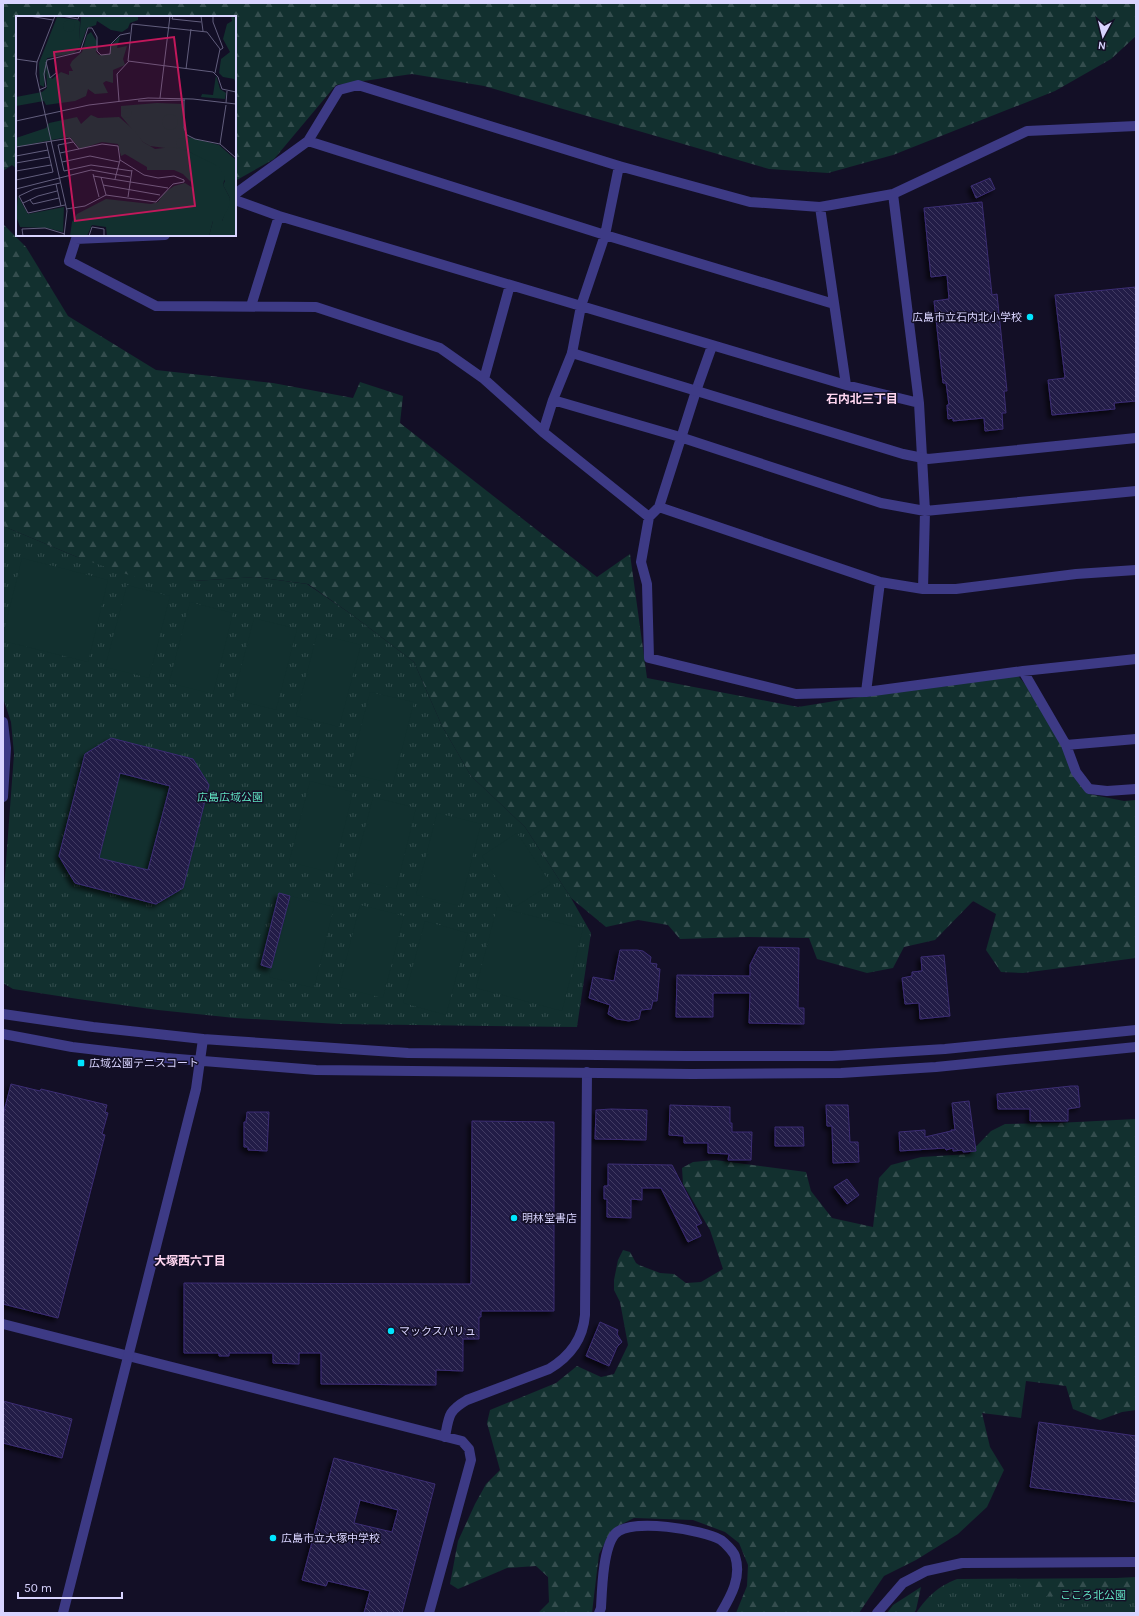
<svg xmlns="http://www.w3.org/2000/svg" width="1139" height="1616" viewBox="0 0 1139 1616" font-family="Karla,'Noto Sans JP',sans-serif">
  <defs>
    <pattern id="grass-tufts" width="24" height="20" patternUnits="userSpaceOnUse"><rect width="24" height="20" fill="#12302f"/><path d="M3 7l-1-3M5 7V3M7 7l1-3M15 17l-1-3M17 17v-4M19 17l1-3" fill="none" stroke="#344d4e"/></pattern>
    <pattern id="forest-firs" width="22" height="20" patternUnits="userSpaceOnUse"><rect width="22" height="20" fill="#12302f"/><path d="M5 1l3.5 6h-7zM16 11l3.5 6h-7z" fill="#344d4e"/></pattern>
    <pattern id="building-back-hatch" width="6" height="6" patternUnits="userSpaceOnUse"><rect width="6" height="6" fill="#241b47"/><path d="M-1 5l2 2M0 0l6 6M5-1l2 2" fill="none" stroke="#433b63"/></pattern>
    <filter id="shadow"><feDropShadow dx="-3.5" dy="3.5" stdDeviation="2" flood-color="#0009"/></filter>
  </defs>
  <rect width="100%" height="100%" fill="#130f26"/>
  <!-- grass -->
  <path fill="url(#grass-tufts)" d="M3 526 77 557 194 581 255 577 307 584 351 614 414 662 442 726 471 776 525 827 571 898 591 933 577 1027 339 1024 235 1018 158 1010 78 999 13 989 3 983V902L14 754 11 722 3 698Z
    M1136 1577V1613H916C928 1596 937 1587 957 1579L1116 1578Z"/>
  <!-- forest -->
  <path fill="url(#forest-firs)" d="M3 3H1136V36L1111 59 1055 91 893 155 828 173 769 169 484 86 412 74 336 85 274 159 235 181V17H17V169L12 165 3 171Z
    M3 224 26 247 68 316 156 370 273 383 353 398 360 382 403 396 400 423 597 577 630 554 647 678 798 707 1015 672 1055 721 1089 794 1124 801 1136 800V958L1023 973 1001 972 986 950 996 914 973 901 935 940 904 947 893 968 867 973 817 959 809 938 748 937 680 939 668 925 638 920 606 927 571 898 525 827 471 776 442 726 414 662 351 614 308 584 255 577 194 581 135 577 77 557 3 526Z
    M1136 1119V1410L1122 1412 1100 1420 1073 1409 1066 1386 1026 1381 1021 1418 982 1413 990 1447 1004 1470 987 1507 958 1534 916 1560 884 1576 859 1613H736L747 1586 748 1565 739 1543 725 1532 693 1520 634 1518 616 1527 608 1537 599 1554 592 1613H538L549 1602 548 1577 536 1566 507 1568 458 1589 450 1584 458 1541 475 1504 486 1484 500 1470 487 1423 490 1410 556 1383 577 1366 601 1377 614 1374 628 1345 620 1302 614 1290V1280L618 1260 623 1250 630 1252 636 1263 639 1265 660 1273 674 1274 686 1283 701 1282 723 1269 710 1230 683 1184 682 1168 693 1162 715 1160 806 1172 811 1191 832 1218 873 1227 879 1178 891 1165 921 1157 969 1154 991 1131 1005 1124 1057 1123Z
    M1019 1580H1136V1594L1108 1592 1080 1597 1039 1596 1019 1586Z
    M921 1587 916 1610 914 1613H887L893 1605Z"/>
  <!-- garden -->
  <path fill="#12302f" d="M22 558 108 580 88 662 3 641V635Z
    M127 585 170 596 149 678 105 667Z
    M190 602 233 613 213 694 169 683Z
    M254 618 297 629 276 710 233 699Z
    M317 634 361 645 339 727 296 716Z
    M370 692 414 702 393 784 349 773Z
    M111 738 193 759 209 785 183 888 156 904 75 883 59 856 85 754Z
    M310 781 353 792 333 873 289 862Z
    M373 797 416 808 396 889 352 878Z
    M437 813 481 824 460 906 416 895Z
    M517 833 551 884 515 907 482 856Z
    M290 896 334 907 314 988 269 977Z
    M360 905 404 916 383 998 339 987Z
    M497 907 583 929 562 1011 476 988Z
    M425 921 468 933 446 1015 403 1003Z"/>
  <!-- building -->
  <path fill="url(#building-back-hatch)" stroke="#3b2d73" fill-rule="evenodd" filter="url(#shadow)" d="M990 178 995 189 976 198 971 186Z
    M982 202 992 295 997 294 1007 391H1004L1006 413H1002L1003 429 985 431 984 418 953 421V418L948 419 947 405H949L946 383H943L934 301 949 299 947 275 931 277 924 208Z
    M1136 287V401L1114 403 1115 409 1052 415 1048 380 1065 378 1055 295Z
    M111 738 193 759 209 785 183 888 156 904 75 883 59 856 85 754ZM120 773 170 786 148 870 99 858Z
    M279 893 290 896 271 968 261 965Z
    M759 947 799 948 798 1008H804V1024L749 1023 750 993H713V1017H676L677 975 750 976V965Z
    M620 950H637L643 951 651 957 650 963 657 964 656 968 660 969 657 1001H653L651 1009 641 1010 639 1019 629 1021 617 1019 608 1014 610 1005 589 998 593 977 614 981Z
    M944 955 950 1016 920 1019 919 1003 905 1004 902 978 912 976V972L922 971 921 957Z
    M11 1084 40 1091 41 1089 107 1105 105 1112 108 1113 102 1134 105 1135 58 1318 3 1304V1115Z
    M1071 1086H1078L1080 1107 1068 1109V1121H1030V1109H998L997 1094Z
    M969 1101 976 1151 963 1152V1150L953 1151V1148L946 1150 945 1148 900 1151 899 1132 925 1130V1137L951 1131V1130H955L952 1103Z
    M670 1105 730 1107V1123H732V1132H752L751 1160H728L729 1154 708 1153V1143H684V1136L669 1135Z
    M826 1105H848L850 1142H858L859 1162 833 1163 832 1126H827Z
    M611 1109 647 1110 646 1140 595 1139 596 1110Z
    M247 1112H269L267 1151 248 1150V1147H244V1122H246Z
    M472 1121 554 1122V1311H481V1317H479V1339H463V1371L436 1370V1385L321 1384V1353H299V1364L273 1363V1353H229V1356H219V1353H184V1283L471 1284Z
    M775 1127H803L804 1146H775Z
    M608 1164 672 1165 702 1223 696 1226 701 1236 688 1242 661 1188H642V1200L631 1199V1218L607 1217V1199H604V1186H608Z
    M847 1179 859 1195 847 1204 834 1187Z
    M600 1322 618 1330 617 1334 622 1342 617 1347 609 1366 586 1356Z
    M3 1401 72 1419 62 1458 3 1443Z
    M1039 1422 1136 1436V1502L1030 1487Z
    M334 1458 435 1484 402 1613H364L370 1591 328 1581 326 1586 302 1580ZM360 1500 398 1510 392 1532 354 1523Z"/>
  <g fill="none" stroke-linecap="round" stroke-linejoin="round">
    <!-- minor -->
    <path stroke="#3d3a85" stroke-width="10" d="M308 141 605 235 834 304
      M235 194 308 141 339 90 358 85 619 166 750 202 820 207 893 194 1027 131 1136 126
      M893 194 919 403 925 511 923 589
      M235 200 279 216 846 385 919 403
      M820 207 846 385
      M165 235 76 239 69 261 156 306 316 307 440 348 484 379 543 432 649 517
      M251 306 279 216
      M712 346 696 391 659 507 649 517 641 562 647 584 649 658 796 694 866 692 1023 671 1136 659
      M484 379 510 285
      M553 400 680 437 881 503 925 511 1136 491
      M543 432 553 400 572 353 581 306 605 235 619 166
      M659 507 880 582 923 589H956L1076 574 1136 570
      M1023 671 1066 745 1076 772 1089 789 1107 791 1136 789
      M866 692 880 582
      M1066 745 1136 739
      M3 1324 462 1441 469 1449 471 1460 429 1613
      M445 1437C449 1416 448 1411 467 1400L549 1369C569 1357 583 1339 585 1315L587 1072
      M599 1613 601 1608C602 1589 603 1548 615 1534 631 1517 703 1530 721 1540 725 1543 733 1551 735 1556 742 1577 731 1596 721 1613
      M877 1613 903 1583 926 1571 962 1563 1136 1562"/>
    <!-- tertiary -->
    <path stroke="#3d3a85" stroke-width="10" d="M572 353 903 454 928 459 1136 438
      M3 722 6 748 3 797
      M3 1014 93 1027 203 1039 408 1053 686 1056H832L945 1049 1136 1030
      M3 1034 72 1047 166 1058 316 1070 692 1074 841 1073 936 1067 1136 1047
      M63 1613 196 1089 203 1039"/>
  </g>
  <!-- markers -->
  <g fill="#00e5ff" stroke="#130f26" stroke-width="1.5">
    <circle cx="1030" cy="317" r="4"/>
    <rect x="77" y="1059" width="8" height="8" rx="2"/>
    <circle cx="514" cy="1218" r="4"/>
    <circle cx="391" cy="1331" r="4"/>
    <circle cx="273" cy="1538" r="4"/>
  </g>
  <g text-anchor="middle" stroke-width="3" stroke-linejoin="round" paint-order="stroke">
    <!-- poi labels -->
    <g font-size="11" fill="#d9d4ff" stroke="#130f26" text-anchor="start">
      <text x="1022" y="321" text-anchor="end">広島市立石内北小学校</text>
      <text x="89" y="1067">広域公園テニスコート</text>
      <text x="522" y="1222">明林堂書店</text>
      <text x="399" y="1335">マックスバリュ</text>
      <text x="281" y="1542">広島市立大塚中学校</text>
    </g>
    <!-- park labels -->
    <g font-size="11" fill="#5fe0c0" stroke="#130f26">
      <text x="230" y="801">広島広域公園</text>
      <text x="1093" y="1599">こころ北公園</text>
    </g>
    <!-- neighbourhood labels -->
    <g font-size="12" font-weight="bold" fill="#ffd6f0" stroke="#130f26">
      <text x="862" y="403">石内北三丁目</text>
      <text x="190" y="1265">大塚西六丁目</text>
    </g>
  </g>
  <!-- overview -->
  <g transform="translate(16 16)">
    <rect width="220" height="220" fill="#130f26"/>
    <path d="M41 1 62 4 64 6 63 31 58 37 31 42 28 71 24 69 23 47ZM200 59 204 73 210 77 209 83 185 81 186 78 197 79ZM141 87 167 88V111L172 121 203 129 220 144V220H193L197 205H206L214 182 207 169 209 165 195 149 172 135 134 130 127 126 105 100V90ZM2 180 12 198 48 191 47 216 31 212 4 211 0 200Z" fill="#12302f"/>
    <path d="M65 0 122 1V4L114 7 112 12 106 16 95 14 81 5 80 9 71 12 62 36ZM215 0H220V67L218 63 207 61 203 57 205 43 214 36 207 23 211 8 216 5ZM75 16 81 26 80 36 83 39 94 38 96 29 104 20 101 32 111 30 107 43 109 49 97 54V67L90 65 87 67 92 77 79 78 72 73 70 80 59 85 30 89 28 85 0 90V81L26 76 31 72 30 49 36 63 45 56 53 59V55H57L54 49 56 45 66 36 71 19ZM51 37 31 42 28 69 25 54 30 39ZM75 99 82 102 103 101 119 115 127 126 139 133 157 131 172 135 203 151 209 161 207 169 214 182 213 190 206 205H197L193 220H91L90 211 76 209 71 220H54L56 206 61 198 90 183 135 188 142 186 148 177 158 170 169 167 177 172V168L167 158 158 154H131V151L109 138 105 140 102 128 86 126 64 133 54 121H51L0 131V122L30 112 33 107 61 101 65 108Z" fill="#12302f"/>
    <path d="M47 10a6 6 0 1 1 12 0a6 6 0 1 1-12 0ZM106 97a5 5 0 1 1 10 0a5 5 0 1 1-10 0ZM146 106a8 8 0 1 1 16 0a8 8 0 1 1-16 0ZM160 127a5 5 0 1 1 10 0a5 5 0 1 1-10 0Z" fill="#12302f"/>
    <path fill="none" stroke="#625e7d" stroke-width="1" d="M13 0 37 4M39 0 21 46 20 58 51 195 48 220M46 0 62 3 63 0M138 0H152M157 0 156 3 185 6M185 0 187 15M197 0V6L207 32 204 34M0 43 21 46M30 46 34 62 40 57M170 53 175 13M199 57 204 33 191 16 116 8 112 45 197 56 202 61 206 73 220 76M23 74 30 71 28 58 31 44 64 36 72 12H76L81 21V35L85 39 94 38 95 28 104 19 114 17M144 82 154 0M168 84V112L171 119 179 123 204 128 220 142M103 85 101 58 113 45M122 85 169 84M210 87 211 75M0 105 73 89 132 82 177 83 220 88M57 126 42 129 48 155 75 149 116 155M204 128 210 89M0 131 54 122 63 133M44 137 86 128 102 130 104 144 99 163M0 140 32 134M46 146 74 140 103 146M0 147 34 141M0 155 35 149M77 158 83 181M77 160 152 172M85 161 90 179M0 164 37 156 30 126M44 167 18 173 3 180 12 197 49 189M40 168 45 190M87 169 144 179M0 173 75 154 114 161M112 181 116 154M14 184 17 188 43 182M7 187 22 180 41 175M50 193 69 190 90 179 140 186 157 168 168 166V164L158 160 142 162 128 159 104 144M7 220 6 213 29 212 49 218M73 220 76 211 88 213V220"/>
    <path fill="#c2185b" fill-opacity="0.15" stroke="#c2185b" stroke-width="2" d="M158 21 179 190 59 205 38 36Z"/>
    <rect width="220" height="220" fill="none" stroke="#d9d4ff" stroke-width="2"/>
  </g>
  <!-- border -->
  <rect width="1139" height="1616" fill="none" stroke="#d9d4ff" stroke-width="8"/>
  <!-- north arrow -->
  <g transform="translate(1103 36) rotate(187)" stroke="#130f26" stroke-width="3" paint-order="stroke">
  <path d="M0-3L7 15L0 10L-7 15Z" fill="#d9d4ff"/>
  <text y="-6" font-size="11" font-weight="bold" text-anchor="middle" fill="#d9d4ff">N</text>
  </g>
  <!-- scale -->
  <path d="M18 1592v6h104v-6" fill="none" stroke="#d9d4ff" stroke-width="2"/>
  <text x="24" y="1592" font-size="12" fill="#d9d4ff" stroke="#130f26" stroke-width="3" paint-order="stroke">50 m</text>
</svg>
